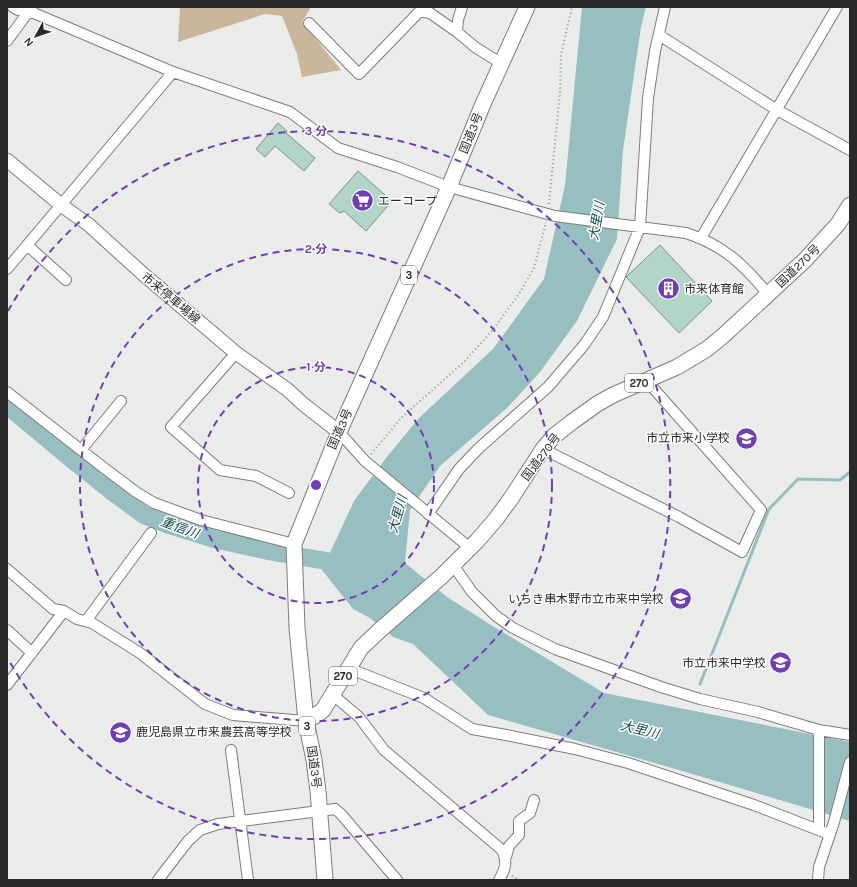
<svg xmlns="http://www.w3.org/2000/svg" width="857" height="887" viewBox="0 0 857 887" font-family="Karla,'Noto Sans JP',sans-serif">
  <rect width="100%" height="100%" fill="#eaece9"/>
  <!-- forest -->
  <path fill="#cab69b" d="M180 7H311L302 22 341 70 302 77 297 54 282 16 265 14 178 42Z"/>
  <!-- water -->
  <path fill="#97bfc2" d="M582 7H646L641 27 623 150 617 239 577 321 540 372 508 407 440 466 410 510 405 563 447 597 491 625 604 693 850 742V821L696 775 488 715 413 644 393 637 370 618 353 609 322 570 354 501 386 458 419 418 493 349 544 279 565 185Z"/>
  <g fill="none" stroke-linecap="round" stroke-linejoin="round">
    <!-- stream -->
    <path stroke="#97bfc2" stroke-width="3" d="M700 684 769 509 798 479 840 480 850 472"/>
    <!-- river -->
    <path stroke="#97bfc2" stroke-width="18" d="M7 405 68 456 114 493 144 515 172 526 214 539 273 552 350 565"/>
  </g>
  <!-- building -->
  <path fill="#b1d5c7" stroke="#8a8d8c" d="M278 123 287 131 286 133 315 158 304 171 275 146 265 157 256 149Z
    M358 171 392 201 366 231 344 211 340 213 329 204Z
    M660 245 712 301 679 333 626 277Z"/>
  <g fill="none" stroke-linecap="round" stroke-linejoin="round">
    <defs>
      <path id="minor" d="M13 7 18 10 29 11 173 72 290 112 338 148 397 167 449 187 555 216 686 233C723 245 743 264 768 294
        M462 7 458 20 457 32 475 47 502 64
        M309 23 359 74 420 11 430 13 457 32
        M659 35 777 110 850 150
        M7 41 32 7
        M701 238 837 7
        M27 245 66 280
        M7 269 173 72
        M236 353 171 427 220 470 256 476 289 493
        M7 392 104 468 136 492 154 503 201 520 294 544
        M339 432 365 461 470 548
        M543 449 679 517 742 552 761 510 646 380
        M81 450 121 401
        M428 514 459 469 479 448 548 387 584 345 603 317 640 227 648 98 655 51 665 7
        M453 565 472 592 496 616 513 628 555 649 661 687 700 699 758 712 819 730 850 735
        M7 569 53 609 64 611 77 619 92 623 140 653 205 704 233 715 306 721
        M86 621 151 533
        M7 630 32 653
        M348 668 424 698 472 729 506 735 575 749 628 763 754 805 829 834
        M7 685 64 611
        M333 695 359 717 384 750 502 850C508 861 505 870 499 880
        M819 730V830
        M231 750 248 880
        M506 857 509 846 519 835V821L530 813 534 800
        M158 880 188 841 200 830 218 824 335 809 341 814 397 880
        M818 880 819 867 834 822 850 762"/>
      <path id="major" d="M7 160 61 205 89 225 143 274 236 353 288 390 303 404 339 432"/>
      <path id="highway" d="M306 721 315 716 323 710 361 648 380 630 442 576 477 541 496 519 512 497 543 449 554 436 572 422 597 404 613 395 677 367 707 349 724 335 805 260 838 224 850 205
        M325 880 318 791 314 760 306 721 297 628 294 544 339 432 449 187 483 104 527 7"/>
    </defs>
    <!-- minor casing -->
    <use href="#minor" stroke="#7b7d7b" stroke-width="12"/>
    <!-- major casing -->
    <use href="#major" stroke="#7b7d7b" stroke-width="15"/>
    <!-- highway casing -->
    <use href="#highway" stroke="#7b7d7b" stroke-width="17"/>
    <!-- path -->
    <path stroke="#919391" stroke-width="2" stroke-dasharray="1 3" stroke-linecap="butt" d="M549 204 560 92 561 55 572 7
      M371 454 403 416 464 362 492 331 519 294 534 268 546 222
      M512 876 520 880"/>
    <!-- minor -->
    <use href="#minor" stroke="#fff" stroke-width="10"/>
    <!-- major -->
    <use href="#major" stroke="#fff" stroke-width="13"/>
    <!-- highway -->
    <use href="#highway" stroke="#fff" stroke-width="15"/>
  </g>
  <!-- distance rings -->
  <g fill="none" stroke="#6f3db5" stroke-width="2" stroke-dasharray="7 5">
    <circle cx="316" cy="485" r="118"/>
    <circle cx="316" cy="485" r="236"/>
    <path d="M8 311A354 354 0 1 1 8 659"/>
  </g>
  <!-- icons -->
  <defs>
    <symbol id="supermarket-disc" viewBox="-11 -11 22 22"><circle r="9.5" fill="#6f3db5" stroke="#fff"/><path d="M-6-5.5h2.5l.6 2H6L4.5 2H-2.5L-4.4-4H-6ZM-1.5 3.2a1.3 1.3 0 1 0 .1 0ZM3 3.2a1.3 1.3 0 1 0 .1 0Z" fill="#fff"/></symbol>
    <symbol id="building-disc" viewBox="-11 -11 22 22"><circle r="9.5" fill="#6f3db5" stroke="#fff"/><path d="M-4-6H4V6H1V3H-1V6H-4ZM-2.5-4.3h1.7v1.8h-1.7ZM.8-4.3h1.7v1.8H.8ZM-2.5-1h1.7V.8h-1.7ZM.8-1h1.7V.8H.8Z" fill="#fff"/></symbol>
    <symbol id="school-disc" viewBox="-11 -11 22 22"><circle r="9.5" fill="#6f3db5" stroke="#fff"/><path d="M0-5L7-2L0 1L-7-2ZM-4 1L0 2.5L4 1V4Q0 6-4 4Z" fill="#fff"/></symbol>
  </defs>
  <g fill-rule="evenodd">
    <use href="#supermarket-disc" x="350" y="188" width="25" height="25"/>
    <use href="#building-disc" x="656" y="276" width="25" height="25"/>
    <use href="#school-disc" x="734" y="426" width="25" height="25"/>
    <use href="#school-disc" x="668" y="586" width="25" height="25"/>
    <use href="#school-disc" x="768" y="650" width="25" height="25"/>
    <use href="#school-disc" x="108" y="720" width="25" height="25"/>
  </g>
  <g text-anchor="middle" stroke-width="3" stroke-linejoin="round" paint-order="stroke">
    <!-- shield labels -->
    <g fill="#fff" stroke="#686968" stroke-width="1">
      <rect x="401" y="266" width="16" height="18" rx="3"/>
      <rect x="625" y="374" width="28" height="18" rx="3"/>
      <rect x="329" y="667" width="28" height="18" rx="3"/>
      <rect x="299" y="717" width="16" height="18" rx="3"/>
    </g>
    <g font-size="11" font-weight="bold" fill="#282928">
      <text x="409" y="279">3</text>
      <text x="639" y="387">270</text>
      <text x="343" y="680">270</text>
      <text x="307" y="730">3</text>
    </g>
    <!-- street labels -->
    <g font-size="12" fill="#282928" stroke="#fff">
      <text transform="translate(471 133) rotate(-68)" y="4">国道3号</text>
      <text transform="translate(798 266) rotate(-44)" y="4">国道270号</text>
      <text transform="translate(171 298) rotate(40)" y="4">市来停車場線</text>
      <text transform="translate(340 429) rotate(-66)" y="4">国道3号</text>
      <text transform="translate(541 457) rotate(-53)" y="4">国道270号</text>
      <text transform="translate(314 767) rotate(82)" y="4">国道3号</text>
    </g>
    <!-- poi labels -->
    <g font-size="12" fill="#282928" stroke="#fff" text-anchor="start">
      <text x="378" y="205">エーコープ</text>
      <text x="684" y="293">市来体育館</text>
      <text x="730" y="442" text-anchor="end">市立市来小学校</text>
      <text x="664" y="603" text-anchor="end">いちき串木野市立市来中学校</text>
      <text x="766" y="667" text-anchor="end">市立市来中学校</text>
      <text x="136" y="736">鹿児島県立市来農芸高等学校</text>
    </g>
    <!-- water labels -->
    <g font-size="13" font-style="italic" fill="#0e4a4f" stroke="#fff">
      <text transform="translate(596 221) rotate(-80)" y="5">大里川</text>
      <text transform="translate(397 514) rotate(-74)" y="5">大里川</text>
      <text transform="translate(180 527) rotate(20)" y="5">重信川</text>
      <text transform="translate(640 729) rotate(14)" y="5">大里川</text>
    </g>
  </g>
  <circle cx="316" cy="485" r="6" fill="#6f3db5" stroke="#fff" stroke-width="2"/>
  <g font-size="12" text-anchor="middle" font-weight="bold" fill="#6f3db5" stroke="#fff" stroke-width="3" stroke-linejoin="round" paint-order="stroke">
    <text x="316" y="135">3 分</text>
    <text x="316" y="253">2 分</text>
    <text x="316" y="371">1 分</text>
  </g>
  <!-- border -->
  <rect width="857" height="887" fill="none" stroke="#282928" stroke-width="16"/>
  <!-- north arrow -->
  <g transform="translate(36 36) rotate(230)" stroke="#ffffff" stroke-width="3" paint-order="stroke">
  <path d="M0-3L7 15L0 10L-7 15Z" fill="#282928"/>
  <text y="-6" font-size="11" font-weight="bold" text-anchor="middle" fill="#282928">N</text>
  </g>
</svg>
